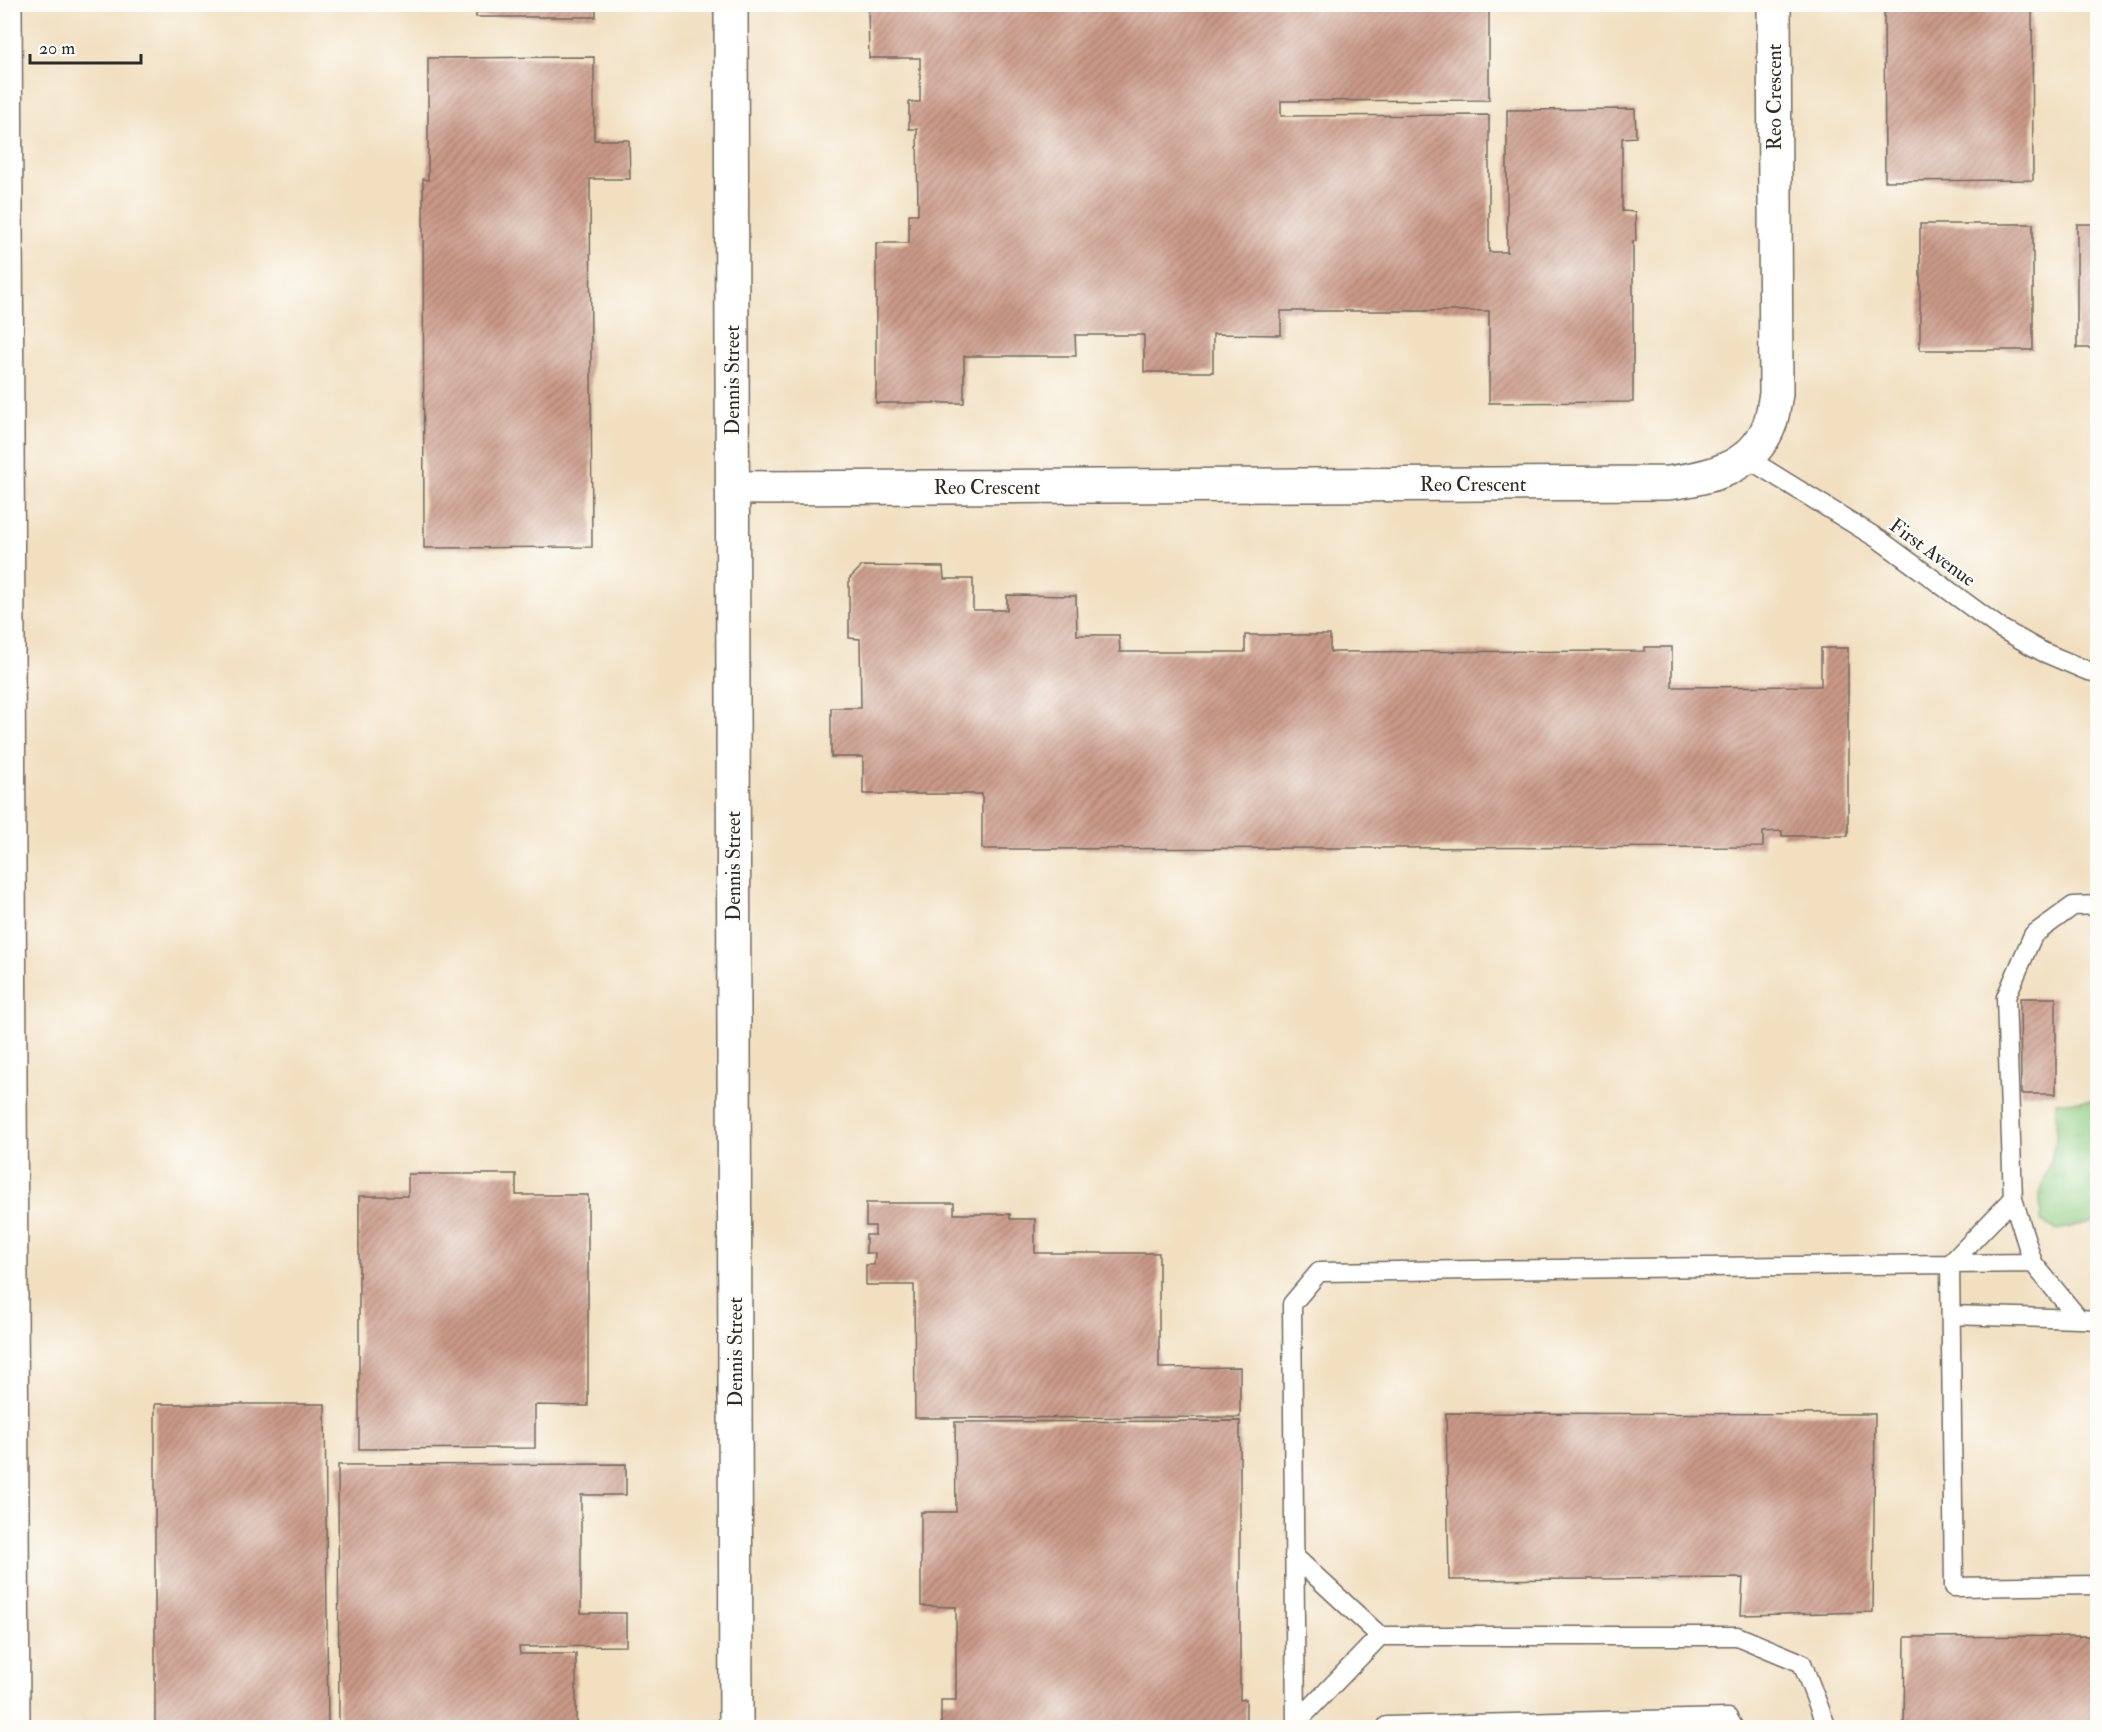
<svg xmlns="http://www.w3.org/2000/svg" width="2102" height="1732" viewBox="0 0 2102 1732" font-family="'IM FELL Double Pica',serif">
  <defs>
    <pattern id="grass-tufts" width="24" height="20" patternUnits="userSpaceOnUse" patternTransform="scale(1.5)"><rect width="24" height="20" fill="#8fce84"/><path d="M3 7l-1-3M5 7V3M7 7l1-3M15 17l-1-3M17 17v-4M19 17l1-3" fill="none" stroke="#7cb172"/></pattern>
    <pattern id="building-hatch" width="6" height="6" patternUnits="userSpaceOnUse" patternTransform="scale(1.5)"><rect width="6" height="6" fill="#ca9987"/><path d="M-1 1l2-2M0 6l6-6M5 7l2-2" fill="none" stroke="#a47d6f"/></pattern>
  </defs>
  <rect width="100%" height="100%" fill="#fdfcf7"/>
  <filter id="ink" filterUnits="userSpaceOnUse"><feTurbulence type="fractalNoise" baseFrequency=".0167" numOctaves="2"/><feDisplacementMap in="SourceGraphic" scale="12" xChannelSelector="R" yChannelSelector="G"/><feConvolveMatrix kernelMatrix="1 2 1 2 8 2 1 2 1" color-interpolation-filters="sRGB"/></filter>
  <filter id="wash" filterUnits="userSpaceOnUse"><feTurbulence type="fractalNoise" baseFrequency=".008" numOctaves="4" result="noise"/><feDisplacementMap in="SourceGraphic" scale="24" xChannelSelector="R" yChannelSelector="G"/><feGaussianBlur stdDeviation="1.35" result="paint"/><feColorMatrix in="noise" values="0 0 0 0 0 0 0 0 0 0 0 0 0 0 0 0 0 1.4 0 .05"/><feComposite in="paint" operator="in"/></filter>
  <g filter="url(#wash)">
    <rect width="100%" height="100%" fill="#f1dfc0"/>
    <!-- grass -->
    <path fill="url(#grass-tufts)" stroke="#5d7c58" stroke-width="1.5" d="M2097 1100V1221L2057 1230 2041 1222 2040 1194 2056 1141V1102Z"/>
    <g id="blocks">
      <!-- building -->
      <path fill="url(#building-hatch)" d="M476 4H596V17H476Z
        M1884 4H2032L2033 180 1885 181Z
        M868 5H1489V100L1281 101V116L1489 115V252H1507V110L1635 109 1636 137 1622 138V211L1635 212 1636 241H1633V402L1489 403V311H1281V335L1213 334V372H1144V335H1075L1076 356H964V403H876V243H909V214H918L917 129H909V102H920V58H869Z
        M594 57V140H629L630 179H590L592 547 424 548 423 179 428 180V58Z
        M1920 224H2033V350H1920Z
        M2077 224H2098V348H2077Z
        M862 566 943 567 944 579H973V610H1007V595L1076 596 1077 635H1119L1120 652H1245V635H1330V652L1645 651V647H1672V687L1821 686V648H1848V836H1782V831L1763 832V847L982 849V794H863V757H831V708H861L860 639 849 638V579Z
        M2020 998H2056V1094H2021Z
        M408 1174H516V1195H588V1406L535 1405V1448L359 1449V1196H408Z
        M866 1203H954V1214H1010V1219H1035V1253H1159V1368L1240 1367V1417L915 1418 914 1285H866V1265H874L875 1253H866V1235H875V1226H866Z
        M155 1404H325L328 1728H155Z
        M1446 1413 1875 1414 1873 1612 1741 1615 1743 1578 1449 1580Z
        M1240 1421V1700L1246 1699V1728H941V1700H956V1607L921 1606V1512H956L955 1422Z
        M626 1464V1495H581V1613H626V1646L519 1647 520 1654H576V1728H339L338 1465Z
        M2098 1636V1728H1904L1905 1637Z"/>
    </g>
  </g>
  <g filter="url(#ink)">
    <use href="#blocks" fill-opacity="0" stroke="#706a5f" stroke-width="1.5"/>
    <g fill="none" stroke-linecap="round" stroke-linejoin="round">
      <defs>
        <path id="service" d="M1747 458 1880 540 2000 628 2043 652 2088 671 2098 673
          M2098 905 2073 906 2033 935 2006 997 2013 1199 2033 1263 2079 1319 2098 1320
          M2033 1263 1950 1264 1954 1587 2098 1585
          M1951 1315 2079 1319
          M1294 1556 1380 1636
          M1296 1723 1380 1636H1737L1802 1663 1827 1728
          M1296 1728 1292 1304 1319 1272 1950 1264 2013 1199
          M1386 1728 1387 1726 1728 1718 1734 1728"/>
        <path id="minor" d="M5 4 13 1728
          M731 4 736 1728
          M732 488 1668 483C1708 478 1752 469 1769 426 1773 416 1774 404 1776 394L1774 4"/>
      </defs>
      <!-- service casing -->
      <use href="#service" stroke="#706a5f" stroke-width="21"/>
      <!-- minor casing -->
      <use href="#minor" stroke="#706a5f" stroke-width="36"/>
      <!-- service -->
      <use href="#service" stroke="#fff" stroke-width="18"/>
      <!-- minor -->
      <use href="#minor" stroke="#fff" stroke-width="33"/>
    </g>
  </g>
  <g text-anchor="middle" stroke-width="4.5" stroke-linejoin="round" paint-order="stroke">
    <!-- street labels -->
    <g font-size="20" fill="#2b2b2b" stroke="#fdfcf7">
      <text transform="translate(1774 97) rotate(-90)" y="7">Reo Crescent</text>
      <text transform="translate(732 380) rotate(-90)" y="7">Dennis Street</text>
      <text x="1473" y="491">Reo Crescent</text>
      <text x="987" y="494">Reo Crescent</text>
      <text transform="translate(1933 552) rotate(36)" y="7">First Avenue</text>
      <text transform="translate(733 866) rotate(-90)" y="7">Dennis Street</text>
      <text transform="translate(735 1352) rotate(-90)" y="7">Dennis Street</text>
    </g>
  </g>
  <!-- margin -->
  <rect width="2102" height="1732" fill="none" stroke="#fdfcf7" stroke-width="24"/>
  <!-- scale -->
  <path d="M30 54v9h111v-9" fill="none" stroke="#2b2b2b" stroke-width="3"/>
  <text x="39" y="54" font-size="18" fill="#2b2b2b" stroke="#fdfcf7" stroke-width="4.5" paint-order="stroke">20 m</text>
</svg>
